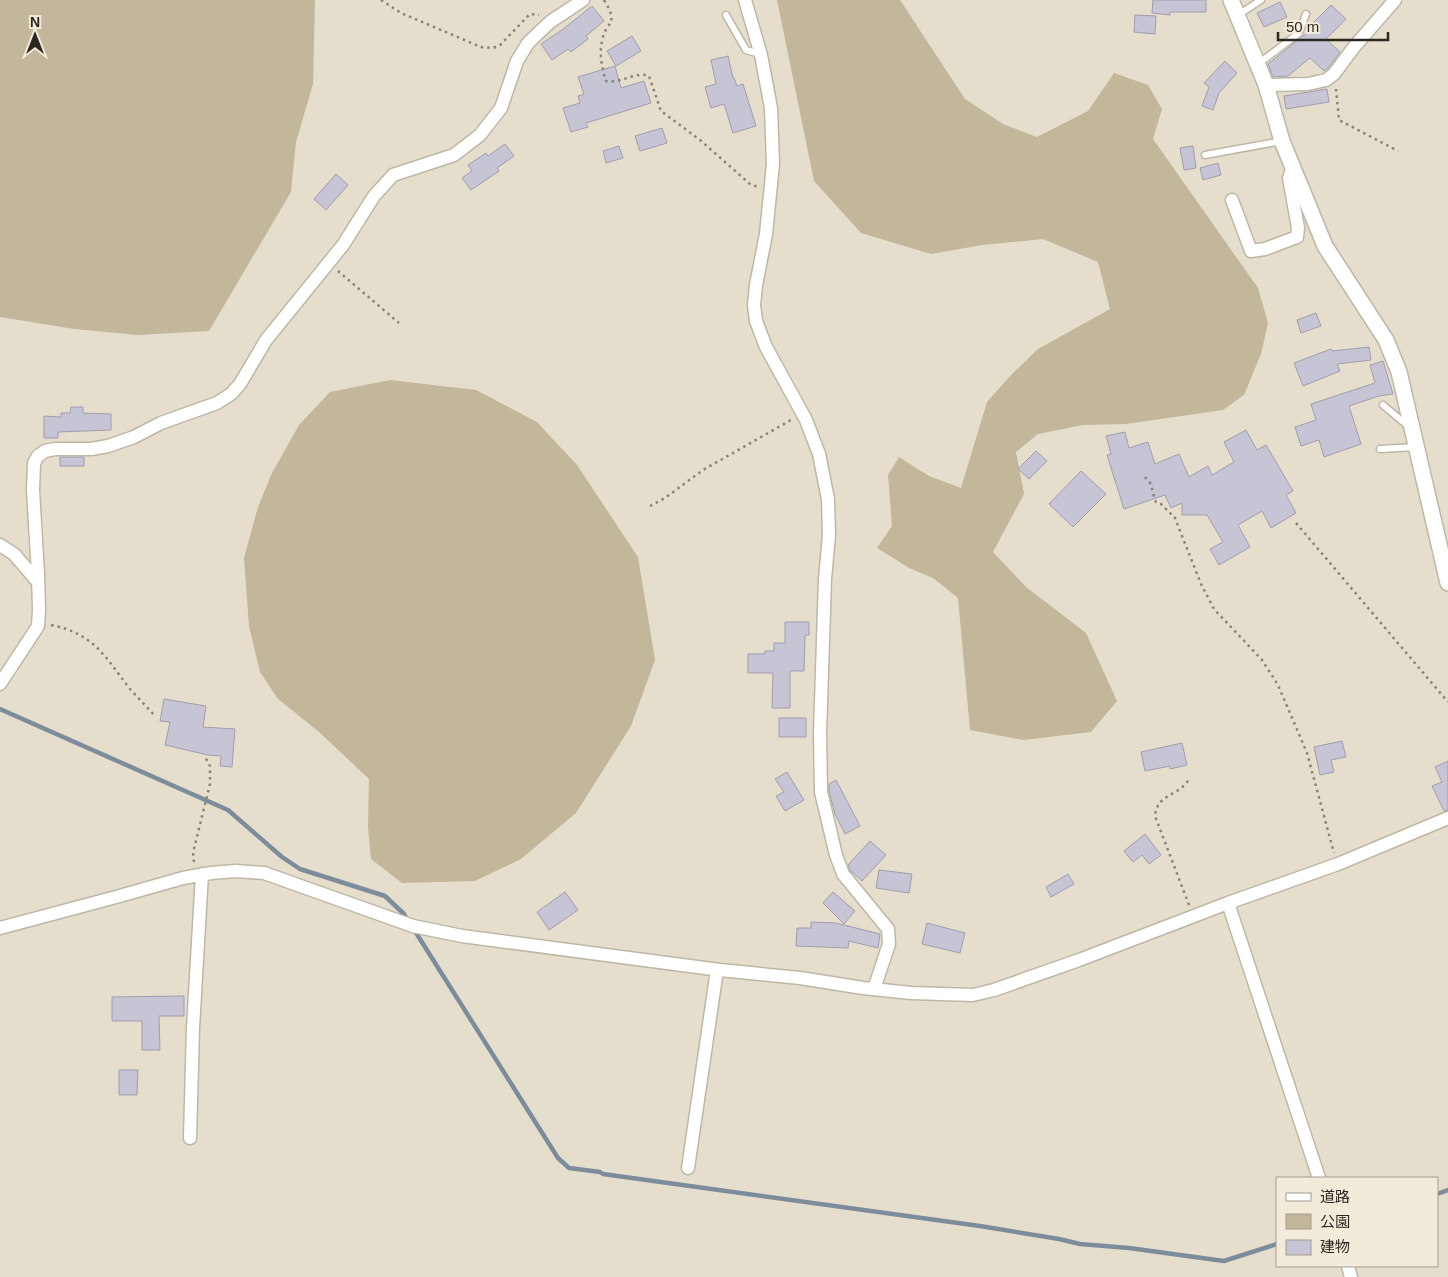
<svg xmlns="http://www.w3.org/2000/svg" width="1448" height="1277" viewBox="0 0 1448 1277" font-family="Helvetica,'Noto Sans JP',sans-serif">
  <rect width="100%" height="100%" fill="#e6decd"/>
  <!-- green -->
  <path fill="#c2b69b" d="M0 0H315L313 84 296 142 291 192 209 331 138 335 74 329 0 317Z
    M777 0H900L965 99 1003 124 1037 137 1088 111 1114 73 1148 85 1162 109 1153 139 1258 288 1268 323 1261 354 1244 395 1223 410 1126 424 1083 425 1038 434 1016 452 1024 494 993 552 1026 587 1086 633 1117 701 1091 732 1024 740 970 730 958 598 933 578 909 568 877 548 892 526 888 475 899 457 929 476 961 488 987 402 1012 374 1038 349 1110 309 1098 262 1043 239 982 245 931 254 861 233 814 181Z
    M390 380 476 390 537 422 577 465 638 557 655 660 631 726 576 813 521 859 475 881 402 883 371 859 368 827 369 779 318 731 278 699 260 672 249 626 244 558 258 507 272 473 299 425 330 392Z"/>
  <g fill="none" stroke-linecap="round" stroke-linejoin="round">
    <!-- stream -->
    <path stroke="#7d8c9b" stroke-width="4.5" d="M0 709 228 810 282 857 300 869 385 896 404 914 408 921
      M413 928 558 1158 569 1168 600 1172 603 1174 980 1226 1059 1239 1080 1244 1129 1248 1224 1261 1277 1244
      M1437 1194 1448 1190"/>
  </g>
  <!-- building -->
  <path fill="#c7c4d5" stroke="#a09dad" d="M1153 0H1206V12H1170V15L1152 13Z
    M1280 2 1287 17 1264 27 1257 13Z
    M1331 5 1346 19 1326 39 1340 52 1328 68 1324 71 1310 58 1288 76 1273 77 1268 64 1308 32 1306 30Z
    M592 6 604 21 586 36 588 39 571 52 568 49 552 60 541 44 562 30Z
    M1135 15 1156 16 1155 34 1134 32Z
    M632 36 641 51 616 66 607 51Z
    M728 56 733 78H734L737 86 743 84 756 126 733 133 724 104 711 108 705 87 716 84 711 60Z
    M1225 61 1237 73 1219 93 1213 110 1202 106 1209 87 1204 83Z
    M615 66 621 88 644 81 651 103 586 123 588 127 571 132 563 108 580 103 578 96 584 94 578 77Z
    M1327 89 1329 102 1286 109 1284 96Z
    M662 128 667 143 640 151 635 136Z
    M505 144 514 156 497 168 499 171 471 190 462 178 472 171 468 165 486 153 488 156Z
    M619 146 623 158 606 163 603 151Z
    M1193 146 1196 168 1184 170 1180 148Z
    M1218 163 1221 175 1203 180 1200 168Z
    M336 174 348 185 326 210 314 199Z
    M1316 313 1321 326 1301 333 1297 320Z
    M1369 347 1371 360 1337 364 1340 371 1303 386 1294 363 1331 349 1332 351Z
    M1383 361 1393 394 1379 396 1349 406 1361 444 1324 457 1319 440 1301 446 1295 427 1316 420 1311 404 1375 383 1370 365Z
    M71 407H83V413L111 414V430L58 432V438H44V416L61 417V413H70Z
    M1246 430 1257 450 1266 445 1293 491 1286 495 1296 513 1271 528 1262 511 1238 525 1250 547 1219 565 1210 549 1223 542 1207 515H1182V503L1171 508 1165 495 1124 509 1107 455 1111 454 1106 436 1125 432 1129 448 1148 442 1155 464 1179 454 1189 477 1208 466 1212 475 1234 462 1224 442Z
    M1036 451 1047 461 1029 479 1018 469Z
    M60 457H84V466H60Z
    M1081 471 1106 494 1073 527 1049 504Z
    M785 622H809V635H805L804 671H790V708H772L773 673H748V654H765V651H774V643H785Z
    M164 699 206 706 203 727 235 729 232 767 220 766 221 756 208 755 165 745 170 722 160 721Z
    M779 718H806V737H779Z
    M1342 741 1346 757 1331 760 1334 772 1320 775 1314 747Z
    M1182 743 1187 765 1170 769V766L1145 771 1141 752Z
    M1448 761V810L1444 811 1432 786 1442 782 1435 767Z
    M787 772 804 800 785 811 776 796 784 792 775 779Z
    M836 780 860 826 845 834 835 814 829 791V784Z
    M1145 834 1161 855 1149 864 1142 855 1133 862 1124 851Z
    M870 841 886 855 862 881 851 871 848 865Z
    M879 870 912 874 909 893 876 888Z
    M1068 874 1074 884 1051 897 1046 887Z
    M565 892 578 910 549 930 537 912Z
    M833 892 855 911 844 924 823 903Z
    M811 922 836 923 880 934 878 948 849 941 848 948 796 946 797 928H811Z
    M927 923 965 933 960 953 922 944Z
    M184 996V1016H159L160 1050H142V1021H112V997Z
    M119 1070H138L137 1095H119Z"/>
  <g fill="none" stroke-linecap="round" stroke-linejoin="round">
    <defs>
      <path id="service" d="M726 15 746 50 760 54
        M1238 15 1261 0
        M1258 64 1299 33 1306 14
        M1205 155 1282 141
        M1383 405 1408 426
        M1380 449 1416 447"/>
      <path id="minor" d="M745 0 761 55 771 108 773 164 766 234 756 285 754 305 756 321 766 347 806 420 819 454 828 499 829 535 825 579 820 733 821 792 836 855 843 874 888 929 889 944 874 989
        M1266 85 1308 84 1326 80 1334 74 1354 47 1395 0
        M1232 200 1251 251 1265 249 1297 237 1298 228 1289 178 1293 167
        M0 545 14 554 38 582
        M0 684 38 626 39 610 38 574 33 490 34 463 38 456 45 451 55 449H91L108 446 134 437 161 423 217 403 231 394 240 384 266 340 343 245 374 196 385 184 393 175 454 155 480 135 501 108 517 61 528 43 550 22 583 0
        M1228 903 1319 1178
        M0 928 116 897 183 878 211 873 236 871 264 873 413 926 462 936 720 970 800 978 863 988 911 993 973 995 994 990 1079 960 1228 903 1338 864 1448 818
        M190 1138 193 1028 202 874
        M688 1168 717 970
        M1348 1266 1351 1277"/>
      <path id="tertiary" d="M1231 0 1266 85 1282 141 1325 246 1386 340 1399 372 1448 583"/>
    </defs>
    <!-- service casing -->
    <use href="#service" stroke="#beb7a6" stroke-width="9"/>
    <!-- minor casing -->
    <use href="#minor" stroke="#beb7a6" stroke-width="15"/>
    <!-- tertiary casing -->
    <use href="#tertiary" stroke="#beb7a6" stroke-width="18"/>
    <!-- path -->
    <path stroke="#888277" stroke-width="2.5" stroke-dasharray="2.5 4" stroke-linecap="butt" d="M381 0 401 13 481 47 493 48 500 45 530 14 539 15
      M604 0C620 26 606 20 602 41 599 53 602 69 606 81 621 84 635 71 649 76L661 111 700 140 750 184 758 187
      M1336 89 1339 120 1398 151
      M338 271 399 323
      M1145 477 1151 484 1154 497 1156 502 1161 504 1175 518 1201 584 1214 609 1262 660 1278 685 1307 753 1334 853
      M650 506 665 498 703 470 791 420
      M1296 523 1448 702
      M51 625C95 634 105 657 130 689 138 698 146 706 154 715
      M194 862 193 853 210 784V766L205 757
      M1189 905 1155 816C1157 793 1180 796 1189 779"/>
    <!-- service -->
    <use href="#service" stroke="#fff" stroke-width="6"/>
    <!-- minor -->
    <use href="#minor" stroke="#fff" stroke-width="12"/>
    <!-- tertiary -->
    <use href="#tertiary" stroke="#fff" stroke-width="15"/>
  </g>
  <!-- legend -->
  <rect x="1276" y="1177" width="162" height="90" fill="#f3ebda" stroke="#a39d90"/>
  <rect x="1286" y="1193" width="25" height="8" fill="#ffffff" stroke="#a39d90"/>
  <text x="1320" y="1202" font-size="15" fill="#2b2822">道路</text>
  <rect x="1286" y="1214" width="25" height="15" fill="#c2b69b" stroke="#a39d90"/>
  <text x="1320" y="1227" font-size="15" fill="#2b2822">公園</text>
  <rect x="1286" y="1240" width="25" height="15" fill="#c7c4d5" stroke="#a39d90"/>
  <text x="1320" y="1252" font-size="15" fill="#2b2822">建物</text>
  <!-- north arrow -->
  <g transform="translate(35 35)" stroke="#f3ebda" stroke-width="4" paint-order="stroke">
  <path d="M0-4L9 19L0 12L-9 19Z" fill="#2b2822"/>
  <text y="-8" font-size="14" font-weight="bold" text-anchor="middle" fill="#2b2822">N</text>
  </g>
  <!-- scale -->
  <path d="M1278 32v8h110v-8" fill="none" stroke="#2b2822" stroke-width="2.5"/>
  <text x="1286" y="32" font-size="15" fill="#2b2822" stroke="#f3ebda" stroke-width="4" paint-order="stroke">50 m</text>
</svg>
